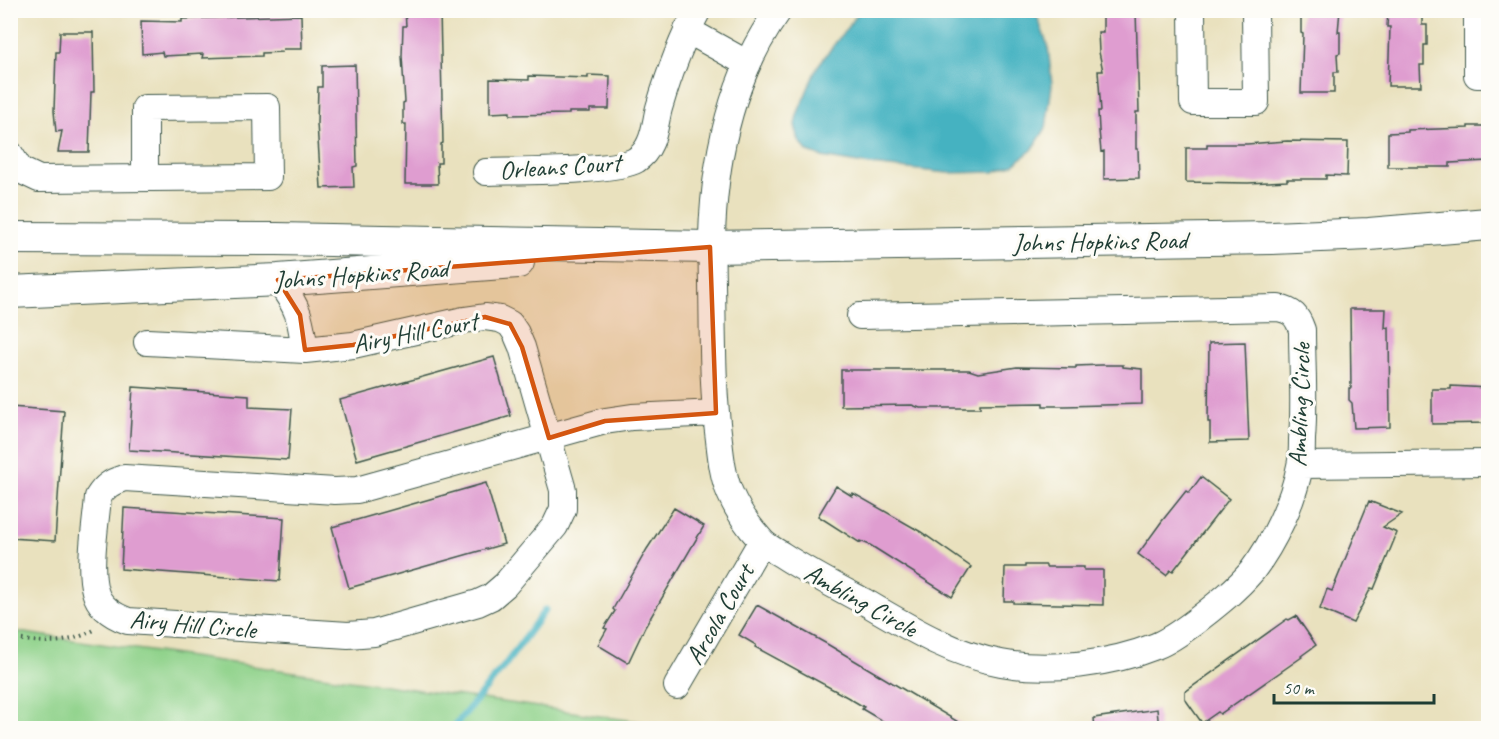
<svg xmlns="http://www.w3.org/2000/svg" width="1499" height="739" viewBox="0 0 1499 739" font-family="Caveat,sans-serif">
  <rect width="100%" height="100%" fill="#fdfcf7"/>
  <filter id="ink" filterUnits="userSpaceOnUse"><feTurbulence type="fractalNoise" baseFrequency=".0167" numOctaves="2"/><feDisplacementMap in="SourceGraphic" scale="12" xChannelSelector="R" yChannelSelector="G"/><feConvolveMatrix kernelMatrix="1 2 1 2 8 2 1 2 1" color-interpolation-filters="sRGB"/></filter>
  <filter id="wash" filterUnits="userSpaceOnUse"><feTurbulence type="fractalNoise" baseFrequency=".008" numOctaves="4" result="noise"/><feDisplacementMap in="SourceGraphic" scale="24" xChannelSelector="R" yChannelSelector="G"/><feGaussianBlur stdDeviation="1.35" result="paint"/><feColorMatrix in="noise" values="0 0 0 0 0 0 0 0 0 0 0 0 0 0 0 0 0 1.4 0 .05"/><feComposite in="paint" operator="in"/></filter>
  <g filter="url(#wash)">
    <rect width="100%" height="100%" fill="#e9e1be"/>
    <!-- green -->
    <path fill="#8fd28a" stroke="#57885f" stroke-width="1.5" d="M11 631 655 724 669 728H11Z"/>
    <!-- water -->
    <path fill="#45b2c1" stroke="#32787a" stroke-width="1.5" d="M860 11H1035L1048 46 1052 85 1046 128 1032 150 1014 164 994 172 948 173 870 165 822 157 808 152 799 141 795 125 797 115 817 67Z"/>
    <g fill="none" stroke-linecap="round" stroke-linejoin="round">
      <!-- stream -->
      <path stroke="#45b2c1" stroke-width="7" d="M453 728 505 665 545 610"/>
    </g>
    <g id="blocks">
      <!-- building -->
      <path fill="#df9dd0" d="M405 10H440L443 143 441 144V163H437L438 184H405L406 124H403V103L405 102 402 56 403 26H406Z
        M1304 10H1340L1338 32H1340V53L1337 54 1338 72H1334V93H1301L1303 34 1301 33V13H1304Z
        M1388 10H1422V25H1427V45H1424V65H1420L1421 86H1388L1390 27H1387Z
        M1136 11 1139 112H1136V149H1138L1139 178 1104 179V151L1101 152 1099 130 1098 111H1101L1098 71H1103L1099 52 1098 32H1103V12Z
        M301 15 302 49H283L282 52 262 53V56L202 58 203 54 163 56 162 52 142 54 141 21 182 22V19Z
        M60 32H93L94 92H91L89 152H58L62 131 56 132 54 111 56 52H59Z
        M355 65 357 166 353 167 354 187 321 188 317 123 318 87H322V66Z
        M588 75 610 76 609 109H590V112H569V114L510 115V112L490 113V79L529 80V76L588 78Z
        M1468 126H1488V161L1450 163V167H1388V133L1408 132V130L1468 128Z
        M1287 141 1348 142 1347 176 1326 175V179H1287V181L1248 183 1186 182V148H1207V144H1247Z
        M1350 309H1386L1385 328 1389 327 1390 427 1354 428 1352 403 1349 400V388H1351Z
        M1245 342 1249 441 1210 442V422H1208L1209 343Z
        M494 357 511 416 357 460 340 400Z
        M1101 365H1123V367L1142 369V404L1065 406H1043V403L980 404V408H920L912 405 841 406V370H969L978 373 1017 367 1076 368V366Z
        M1451 386 1488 388V423L1432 424V389H1451Z
        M133 387 249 395V407L292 409 288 460 129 450Z
        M10 407 64 411 55 541 10 538Z
        M1201 477 1229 499 1173 571 1171 570 1166 575 1138 554 1162 521 1186 491 1189 493Z
        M486 483 504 544 349 588 332 527Z
        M836 486 852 496 853 493 921 532 971 567 952 597 870 545 860 541V543L818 516Z
        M1369 501 1402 514 1383 527 1397 533 1374 589 1371 588 1353 623 1320 609 1327 589 1332 591Z
        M124 508 284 518 280 581 121 569Z
        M674 508 704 526 645 627 628 663 598 645 607 629 604 628 615 611 613 609 647 549Z
        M1025 565H1046V567H1084V570H1103V605L1013 603V601H1004L1005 567H1025Z
        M757 605 827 644 970 729H896L862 709 864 707 847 697 755 647 756 645 739 635Z
        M1296 616 1316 645 1301 656 1302 657 1220 714 1218 712 1202 723 1185 699V692L1287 619 1289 620Z
        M1157 709 1159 729H1095L1094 718Z"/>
    </g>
  </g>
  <g filter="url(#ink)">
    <use href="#blocks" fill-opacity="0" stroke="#3d5649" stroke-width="1.5"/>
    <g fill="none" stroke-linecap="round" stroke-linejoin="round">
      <defs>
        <path id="minor" d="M779 10C722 88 709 190 712 283 713 336 712 388 719 440 721 458 723 477 730 493 737 509 748 526 760 539 765 546 774 550 782 555 808 572 837 587 865 602 908 627 951 654 1001 663 1049 672 1111 664 1156 646 1169 641 1184 630 1196 621 1215 606 1236 590 1252 571 1274 542 1293 502 1300 466 1302 458 1302 448 1302 439 1305 403 1302 366 1302 330 1297 316 1293 311 1278 308L860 316
          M1192 10 1193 102H1256L1255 10
          M1477 10V75H1488
          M687 30 748 64
          M10 154 20 170 39 179 268 177 267 107 145 108V178
          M486 172C514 171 617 172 636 160 642 156 647 150 650 143 655 133 656 119 659 108 669 74 681 41 698 10
          M278 280C299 309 300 316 305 350
          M147 342 305 350 353 345 464 320 485 317 500 319 510 324 516 333 522 347 563 490V509L555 526 505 585 491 597 478 603 374 633 348 635 128 621C114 616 99 607 95 591 88 567 96 523 98 497 105 486 111 482 124 478L335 491 357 490 605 421 632 417 716 413
          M1301 465 1488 463
          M677 686 761 542"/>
        <path id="tertiary" d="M10 238 277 239 710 247 1272 238 1369 234 1488 224
          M10 292 278 280 518 262"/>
      </defs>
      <!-- minor casing -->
      <use href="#minor" stroke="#3d5649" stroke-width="28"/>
      <!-- tertiary casing -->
      <use href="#tertiary" stroke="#3d5649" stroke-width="34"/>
      <!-- path -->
      <path stroke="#3d5649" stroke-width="4" stroke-dasharray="1.5 4.5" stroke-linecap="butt" d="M10 638C44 643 65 646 96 629"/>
      <!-- minor -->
      <use href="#minor" stroke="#fff" stroke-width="26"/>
      <!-- tertiary -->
      <use href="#tertiary" stroke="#fff" stroke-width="32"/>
    </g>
  </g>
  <!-- marked area -->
  <path fill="#d45610" fill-opacity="0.2" stroke="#d45610" stroke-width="4.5" stroke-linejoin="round" d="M710 247 716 413 605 421 549 438 522 347 510 324 485 317 353 345 305 350 300 315 278 280Z"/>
  <g text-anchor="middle" stroke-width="6" stroke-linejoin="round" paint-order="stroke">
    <!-- street labels -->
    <g font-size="26" fill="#1f3d34" stroke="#fdfcf7">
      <text transform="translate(560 166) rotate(-4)" y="9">Orleans Court</text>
      <text transform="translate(1100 241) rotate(-1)" y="9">Johns Hopkins Road</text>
      <text transform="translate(361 274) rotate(-4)" y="9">Johns Hopkins Road</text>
      <text transform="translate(415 332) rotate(-11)" y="9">Airy Hill Court</text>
      <text transform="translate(1299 405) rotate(-88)" y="9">Ambling Circle</text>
      <text transform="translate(861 600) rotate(29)" y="9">Ambling Circle</text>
      <text transform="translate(719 614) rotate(-60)" y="9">Arcola Court</text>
      <text transform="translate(193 624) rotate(5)" y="9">Airy Hill Circle</text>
    </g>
  </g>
  <!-- margin -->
  <rect width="1499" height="739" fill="none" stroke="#fdfcf7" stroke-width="36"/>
  <!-- scale -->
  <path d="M1274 694v9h160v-9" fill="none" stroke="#1f3d34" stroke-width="3"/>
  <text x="1283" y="694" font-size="18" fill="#1f3d34" stroke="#fdfcf7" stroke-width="4.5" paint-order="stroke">50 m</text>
</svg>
